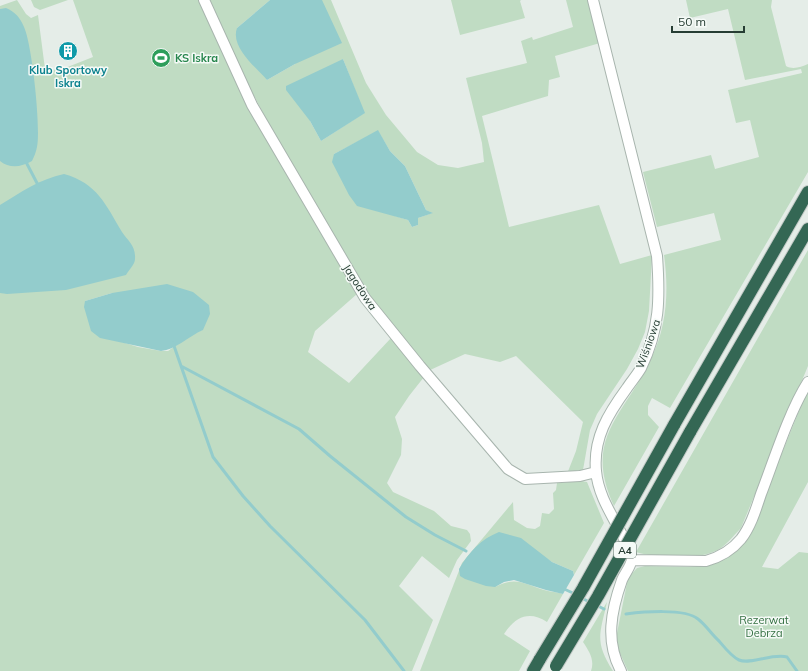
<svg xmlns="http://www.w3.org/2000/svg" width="808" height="671" viewBox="0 0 808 671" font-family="Mulish,sans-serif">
  <rect width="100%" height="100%" fill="#e5ede8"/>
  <!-- green -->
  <path fill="#c0dcc3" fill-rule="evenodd" d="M17 0 26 14 31 18 38 15 45 69 60 70 93 57 73 0H201L357 294 315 331 308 352 349 383 391 338 424 377 409 396 395 417 402 439 401 455 387 483 393 492 434 511 451 526 467 530 470 534 471 541 457 560 449 578 422 556 399 586 433 620 412 671H0V6ZM112 293 202 330 189 336 168 351H161L138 347 122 342 85 301Z
    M31 0H68L40 10 34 7Z
    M207 0H270L237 28 267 80 295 64 322 0H320H331L366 83 386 115 417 152 438 165 458 168 484 162 482 143 466 78 527 63 521 41 532 37 533 40 573 27 566 0H589L600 43 555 56 560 77 549 80 548 96 482 116 509 227 599 205 620 264 652 255 649 311 645 332 638 349 627 369 597 414 590 430 583 470 567 474 576 451 583 422 516 356 500 362 465 354 428 371 370 299 289 163 228 46ZM343 59 364 113 321 141 310 121ZM378 131 390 151 405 166 426 210 432 213 418 218V225L412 227 408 220 395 216 334 154Z
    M451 0H521L520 1 525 18 460 35Z
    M686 0H772L771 7 786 66C793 70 801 67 808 64V172L670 408 652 398 648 406V415L659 427 614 506C582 437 625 415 651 359 667 326 669 291 664 255L721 240 714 213 657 227 643 172 711 155 715 169 759 157 750 120 736 123 728 90 802 73 801 69 745 80 728 9 690 18Z
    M808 250V366L741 528C733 536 725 548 713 552 693 560 656 558 636 552Z
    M808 389V482L762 567 778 569 799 552 808 553V671H628L619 651 616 638 628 578 637 568 645 566 690 567 712 564 748 536Z
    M582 481 587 482 604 523 574 575 573 571 552 562 541 555 495 587C516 576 524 584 544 590 551 592 557 592 563 594L547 622C529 610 515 617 504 634L530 651 519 671H420L462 563 513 502 514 520 527 528 535 529 540 526 542 513 549 514 554 509 553 493 556 490 557 483Z
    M607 602C600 634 594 641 613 671H591C595 660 589 651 583 642Z"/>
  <!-- water -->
  <path fill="#93cccc" d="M270 0H322L342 43 295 64 267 80C256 67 230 47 237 28Z
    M6 8C15 12 20 17 24 27 32 44 41 128 37 147 36 152 34 157 32 161 21 167 10 169 0 161V9Z
    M343 59 365 113 321 141 310 121 286 90V86Z
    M378 130 390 151 405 166 426 210 433 213 418 218V225L412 227 408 220 357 206 349 195 332 162 334 154Z
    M64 174C97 183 106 205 122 232 128 241 136 246 135 259 135 264 129 270 126 275L66 290 7 294 0 293V205C21 192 40 179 64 174Z
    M167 284 193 292 209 305 210 314 203 330C189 336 175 350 161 351L100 338 91 331 84 307 85 301 112 293Z
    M499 532 521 538 552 562 573 571 574 575 563 594 546 590 514 580 504 582 495 587 486 586 465 579 460 576 459 569C469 552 481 539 499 532Z"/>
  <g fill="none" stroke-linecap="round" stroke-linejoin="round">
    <!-- stream -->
    <path stroke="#93cccc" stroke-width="3" d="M26 162 38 185
      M173 343 181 366 299 429 330 456 406 517 435 535 466 551
      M181 366 213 457 243 496 270 526 365 620 404 671
      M562 588 575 594
      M580 597 591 603
      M596 605 604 609
      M626 614C642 612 685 608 698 619 706 625 711 634 719 641 724 647 732 657 739 660 751 665 772 653 787 657L797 671"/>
    <defs>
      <path id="minor" d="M204 0 252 105 365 298 420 366 508 469 525 479 580 476 596 472
        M593 0 657 256C660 298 660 329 641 368 637 375 631 382 627 388 608 414 593 438 596 471 599 504 623 528 632 558 632 565 625 573 622 580 611 611 605 641 621 671
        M633 560 706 561C720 557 732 550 741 539 751 526 756 509 761 494 774 460 789 412 808 382"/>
      <path id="motorway" d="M674 425 808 192
        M690 432 808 229
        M533 671 540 659"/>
    </defs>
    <!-- minor casing -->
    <use href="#minor" stroke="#a8b5ae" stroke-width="12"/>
    <!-- motorway casing -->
    <use href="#motorway" stroke="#c2c9c6" stroke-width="14"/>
    <!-- minor -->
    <use href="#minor" stroke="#fff" stroke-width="10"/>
    <!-- motorway -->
    <use href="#motorway" stroke="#346754" stroke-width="12"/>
    <defs>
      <path id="motorway-bridge" d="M540 659 583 588 674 425
        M556 666 598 596 690 432"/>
    </defs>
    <!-- motorway-bridge casing -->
    <use href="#motorway-bridge" stroke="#c2c9c6" stroke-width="14" stroke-linecap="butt"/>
    <!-- motorway-bridge -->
    <use href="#motorway-bridge" stroke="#346754" stroke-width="12"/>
  </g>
  <!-- icons -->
  <defs>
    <symbol id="building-disc" viewBox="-11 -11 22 22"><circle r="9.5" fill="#0f9aa8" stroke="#f5faf7"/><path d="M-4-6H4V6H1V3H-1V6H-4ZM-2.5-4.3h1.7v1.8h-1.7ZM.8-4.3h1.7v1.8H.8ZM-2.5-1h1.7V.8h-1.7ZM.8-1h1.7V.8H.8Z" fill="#fff"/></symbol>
    <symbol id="stadium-disc" viewBox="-11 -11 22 22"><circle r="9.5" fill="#2e9e5b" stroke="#f5faf7"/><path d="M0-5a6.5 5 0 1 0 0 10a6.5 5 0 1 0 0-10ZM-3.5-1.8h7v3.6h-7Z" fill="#fff"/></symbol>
  </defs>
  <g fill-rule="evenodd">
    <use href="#building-disc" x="57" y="40" width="22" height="22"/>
    <use href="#stadium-disc" x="150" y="47" width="22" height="22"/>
  </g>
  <g text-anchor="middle" stroke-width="3" stroke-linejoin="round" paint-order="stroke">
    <!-- shield labels -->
    <rect fill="#f5faf7" stroke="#64766e" stroke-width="1" x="614" y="542" width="22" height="16" rx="3"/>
    <g font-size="10" font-weight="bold" fill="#263d33">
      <text x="625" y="554">A4</text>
    </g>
    <!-- leisure labels -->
    <g font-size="11" font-weight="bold" fill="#27864d" stroke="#f5faf7" text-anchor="start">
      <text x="175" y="62">KS Iskra</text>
    </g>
    <!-- culture labels -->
    <g font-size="11" font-weight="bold" fill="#0d838f" stroke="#f5faf7">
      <text x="68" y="74">Klub Sportowy<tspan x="68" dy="13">Iskra</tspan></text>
    </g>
    <!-- street labels -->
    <g font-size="11" fill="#263d33" stroke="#f5faf7">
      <text transform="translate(360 287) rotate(57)" y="4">Jagodowa</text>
      <text transform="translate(648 344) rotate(-70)" y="4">Wiśniowa</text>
    </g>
    <!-- park labels -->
    <g font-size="11" fill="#347042" stroke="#f5faf7">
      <text x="764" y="624">Rezerwat<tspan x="764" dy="13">Debrza</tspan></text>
    </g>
  </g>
  <!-- scale -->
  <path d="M672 26v6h72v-6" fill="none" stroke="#263d33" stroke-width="2"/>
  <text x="678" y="26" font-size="12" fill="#263d33" stroke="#f5faf7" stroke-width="3" paint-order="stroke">50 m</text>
</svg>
